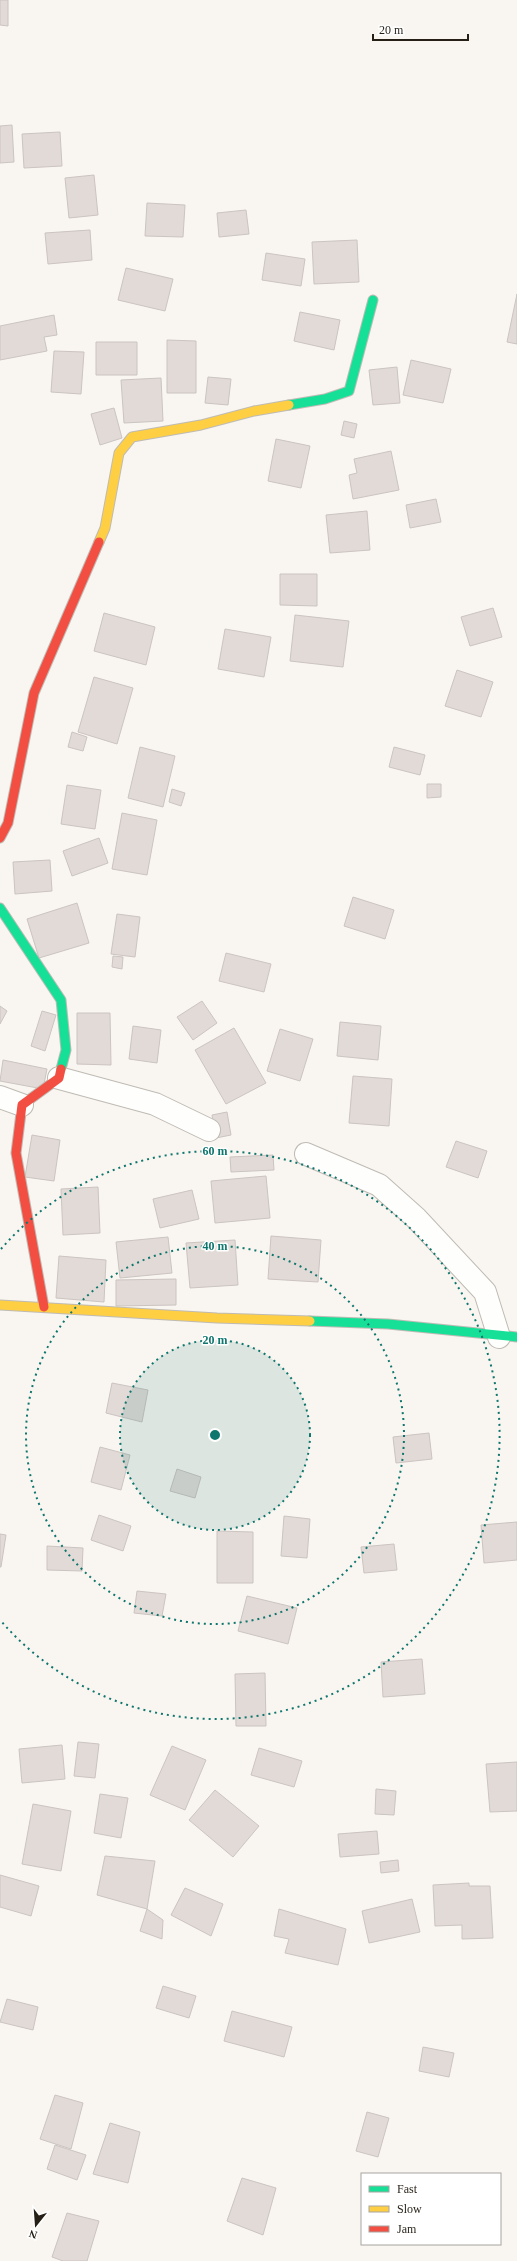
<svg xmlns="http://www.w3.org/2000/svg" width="517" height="2261" viewBox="0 0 517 2261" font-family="'Times New Roman',serif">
  <rect width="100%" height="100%" fill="#f9f5f0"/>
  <!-- building -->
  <path fill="#e2dad6" stroke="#cbc4c1" d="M0 0H8V26L0 25Z
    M12 125 14 162 0 163V126Z
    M60 132 62 166 24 168 22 134Z
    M94 175 98 215 69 218 65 178Z
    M147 203 185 205 183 237 145 236Z
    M246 210 249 234 219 237 217 213Z
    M90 230 92 260 48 264 45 233Z
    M357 240 359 282 314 284 312 242Z
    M266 253 305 259 301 286 262 280Z
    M126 268 173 279 165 311 118 300Z
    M517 294V344L507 342Z
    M300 312 340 320 334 350 294 341Z
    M54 315 57 335 44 337 47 351 0 360V326Z
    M167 340 196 341V393H167Z
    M96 342H137V375H96Z
    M54 351 84 352 81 394 51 392Z
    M411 360 451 369 443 403 403 395Z
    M397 367 400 403 373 405 369 370Z
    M208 377 231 379 228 405 205 403Z
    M161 378 163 421 124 423 121 380Z
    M114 408 122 438 100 445 91 414Z
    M344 421 357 424 354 438 341 435Z
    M276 439 310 446 301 488 268 481Z
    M391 451 399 490 353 499 349 475 357 473 354 459Z
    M436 499 441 522 410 528 406 505Z
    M367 511 370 550 330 553 326 515Z
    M280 574H317V606L280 605Z
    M493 608 502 637 470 646 461 617Z
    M104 613 155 627 146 665 94 651Z
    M295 615 349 621 343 667 290 661Z
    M225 629 271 637 264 677 218 669Z
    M457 670 493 682 481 717 445 706Z
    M94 677 133 688 117 744 78 732Z
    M72 732 87 737 83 751 68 747Z
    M140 747 175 756 163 807 128 798Z
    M394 747 425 755 420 775 389 767Z
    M427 784H441V797L427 798Z
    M67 785 101 790 95 829 61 824Z
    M172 789 185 793 181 806 169 802Z
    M122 813 157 820 147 875 112 869Z
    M99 838 108 863 72 876 63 851Z
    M50 860 52 891 15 894 13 862Z
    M353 897 394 910 385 939 344 926Z
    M77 903 89 943 39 958 27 919Z
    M117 914 140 917 135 957 111 954Z
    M226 953 271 964 264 992 219 981Z
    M113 956 123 957 122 969 112 967Z
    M202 1001 217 1023 193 1040 177 1017Z
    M0 1006 7 1011 0 1024Z
    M42 1011 56 1015 45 1051 31 1046Z
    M77 1013H110L111 1065 77 1064Z
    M340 1022 381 1026 378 1060 337 1056Z
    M133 1026 161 1030 157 1063 129 1059Z
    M234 1028 266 1083 226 1104 195 1050Z
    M280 1029 313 1039 300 1081 267 1071Z
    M3 1060 47 1069 43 1089 0 1081Z
    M353 1076 392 1079 389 1126 349 1123Z
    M227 1112 231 1135 216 1138 212 1115Z
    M32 1135 60 1140 54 1181 25 1177Z
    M456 1141 487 1151 478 1178 446 1167Z
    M273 1155 274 1170 231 1172 230 1157Z
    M266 1176 270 1218 215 1223 211 1181Z
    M98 1187 100 1233 63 1235 61 1189Z
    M192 1190 199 1219 160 1228 153 1199Z
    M271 1236 321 1240 318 1282 268 1279Z
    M168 1237 172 1273 120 1278 116 1242Z
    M235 1240 238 1285 190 1288 186 1243Z
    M59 1256 106 1260 104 1302 56 1298Z
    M176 1279V1305L116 1306V1280Z
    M112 1383 148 1390 142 1422 106 1413Z
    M429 1433 432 1459 396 1463 393 1437Z
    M100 1447 130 1455 121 1490 91 1482Z
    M177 1469 201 1477 195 1498 170 1491Z
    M99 1515 131 1526 123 1551 91 1540Z
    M284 1516 310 1519 307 1558 281 1556Z
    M517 1522V1560L484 1563 481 1525Z
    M217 1531 253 1532V1583H217Z
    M0 1534 6 1535 1 1567H0Z
    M394 1544 397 1570 364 1573 361 1547Z
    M47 1546 83 1548 82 1571 47 1570Z
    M137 1591 166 1594 162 1616 134 1613Z
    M247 1596 297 1608 288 1644 238 1631Z
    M422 1659 425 1694 383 1697 381 1662Z
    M265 1673 266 1726H236L235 1674Z
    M78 1742 99 1744 95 1778 74 1776Z
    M62 1745 65 1779 22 1783 19 1749Z
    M172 1746 206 1760 185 1810 150 1795Z
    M259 1748 302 1761 294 1787 251 1775Z
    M517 1762V1811L490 1812 486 1764Z
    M376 1789 396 1791 394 1815 375 1814Z
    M215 1790 259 1826 233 1857 189 1820Z
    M100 1794 128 1798 121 1838 94 1833Z
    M33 1804 71 1811 61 1871 22 1864Z
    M377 1831 379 1854 340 1857 338 1834Z
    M105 1856 155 1861 147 1909 97 1895Z
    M398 1860 399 1871 381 1873 380 1862Z
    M0 1875 39 1886 31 1916 0 1907Z
    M469 1883V1886H490L493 1938 462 1939V1925L435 1926 433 1885Z
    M185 1888 223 1904 211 1936 171 1915Z
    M412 1899 420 1932 369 1943 362 1911Z
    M147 1909 163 1920 162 1939 140 1931Z
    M279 1909 346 1929 338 1965 285 1953 289 1939 274 1936Z
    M163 1986 196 1996 189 2018 156 2008Z
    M7 1999 38 2007 33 2030 0 2022Z
    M232 2011 292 2027 284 2057 224 2041Z
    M423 2047 454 2053 449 2077 419 2071Z
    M55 2095 83 2103 71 2149 40 2139Z
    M367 2112 389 2118 378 2157 356 2151Z
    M110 2123 140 2132 128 2183 93 2174Z
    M55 2145 86 2155 77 2180 47 2169Z
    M242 2178 276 2188 263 2235 227 2221Z
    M67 2213 99 2221 87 2261H63L52 2257Z"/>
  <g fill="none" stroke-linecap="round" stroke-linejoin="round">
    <defs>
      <path id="street" d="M59 1078 155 1104 209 1130
        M0 1097 22 1105
        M306 1154 379 1185 416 1218 485 1292 499 1337"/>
      <path id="fast" d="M289 405 325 399 349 391 373 300
        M0 908 61 1000 66 1050 61 1069
        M310 1321 388 1324 517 1337"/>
      <path id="slow" d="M99 542 105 528 119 453 132 437 201 425 254 411 289 405
        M0 1305 217 1318 310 1321"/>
      <path id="jam" d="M0 838 8 823 34 693 99 542
        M44 1307 16 1153 22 1105 59 1078 61 1069"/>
    </defs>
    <!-- street casing -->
    <use href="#street" stroke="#bfbbb4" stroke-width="24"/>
    <!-- fast casing -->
    <use href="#fast" stroke="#bfbbb4" stroke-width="11"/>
    <!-- slow casing -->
    <use href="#slow" stroke="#bfbbb4" stroke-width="11"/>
    <!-- jam casing -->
    <use href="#jam" stroke="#bfbbb4" stroke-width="11"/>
    <!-- street -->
    <use href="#street" stroke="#fefefd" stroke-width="22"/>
    <!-- fast -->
    <use href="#fast" stroke="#16e098" stroke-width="9"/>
    <!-- slow -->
    <use href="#slow" stroke="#ffcf43" stroke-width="9"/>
    <!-- jam -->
    <use href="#jam" stroke="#f24e42" stroke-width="9"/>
  </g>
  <!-- distance rings -->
  <circle cx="215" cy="1435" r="95" fill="#0f766e" fill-opacity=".12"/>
  <g fill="none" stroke="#0f766e" stroke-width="2" stroke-dasharray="2 4">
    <circle cx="215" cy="1435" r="95"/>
    <circle cx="215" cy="1435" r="189"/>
    <path d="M1 1249A284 284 0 1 1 1 1621"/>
  </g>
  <circle cx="215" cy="1435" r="6" fill="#0f766e" stroke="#fff" stroke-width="2"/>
  <g font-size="12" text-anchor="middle" font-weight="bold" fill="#0f766e" stroke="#fff" stroke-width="3" stroke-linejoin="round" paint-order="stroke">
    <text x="215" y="1155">60 m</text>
    <text x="215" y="1250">40 m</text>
    <text x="215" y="1344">20 m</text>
  </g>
  <!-- legend -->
  <rect x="361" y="2173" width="140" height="72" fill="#ffffff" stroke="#a8a5a1"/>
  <rect x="369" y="2186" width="20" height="6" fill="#16e098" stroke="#a8a5a1"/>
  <text x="397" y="2193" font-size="12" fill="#251f15">Fast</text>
  <rect x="369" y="2206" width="20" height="6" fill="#ffcf43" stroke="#a8a5a1"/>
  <text x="397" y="2213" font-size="12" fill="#251f15">Slow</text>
  <rect x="369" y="2226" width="20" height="6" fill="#f24e42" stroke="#a8a5a1"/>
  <text x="397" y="2233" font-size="12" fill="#251f15">Jam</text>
  <!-- north arrow -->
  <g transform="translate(36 2225) rotate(197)" stroke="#ffffff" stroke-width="3" paint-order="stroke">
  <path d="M0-3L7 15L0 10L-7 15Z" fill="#251f15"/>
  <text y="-6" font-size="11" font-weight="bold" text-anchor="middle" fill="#251f15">N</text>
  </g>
  <!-- scale -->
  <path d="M373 34v6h95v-6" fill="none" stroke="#251f15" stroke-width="2"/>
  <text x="379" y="34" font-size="12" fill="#251f15" stroke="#ffffff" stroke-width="3" paint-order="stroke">20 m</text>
</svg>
